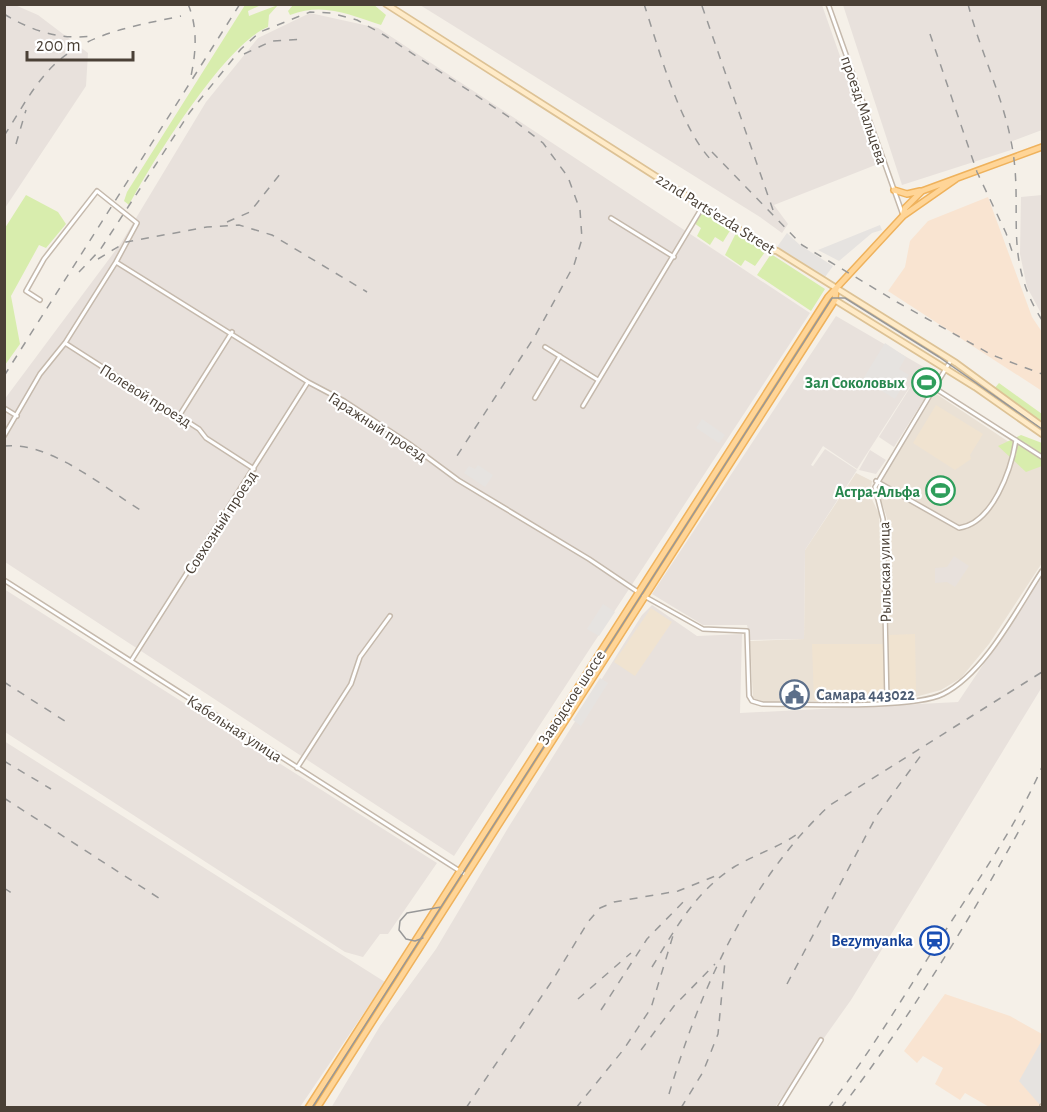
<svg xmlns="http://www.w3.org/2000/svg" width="1047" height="1112" viewBox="0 0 1047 1112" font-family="'Alegreya Sans',sans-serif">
  <rect width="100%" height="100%" fill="#f5f0e8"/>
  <!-- residential -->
  <path fill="#eae1d5" d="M935 393 1042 464V563L989 644 961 678 941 690 915 697 892 698 889 694 887 518 878 491 885 474Z
    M856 473 872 481 870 495 879 514 885 699 762 702 753 698 750 641 804 639 805 550Z"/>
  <!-- commercial -->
  <path fill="#f9e4d1" d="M988 197 1032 317 1042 332V391L888 291 905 267 910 241 928 221Z
    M945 994 1010 1016 1042 1034V1103L1040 1107 991 1108 965 1093 960 1100 935 1084 943 1068 923 1056 917 1063 904 1051Z"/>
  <!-- industrial -->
  <path fill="#e8e1dc" d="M15 5 38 15 88 53 86 86 5 208V5Z
    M420 5H822L878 164 774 205 788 224 782 233 760 217Z
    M843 5H1042V130L1010 142 1011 150 902 185Z
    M310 13 378 28 810 313 454 856 5 562 4 400 121 243 206 102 258 38Z
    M1042 195V315L1027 287 1020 254 1021 197Z
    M836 316 934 373 924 388 913 382 857 469 823 446 811 465 818 469 813 466 825 449 857 470 805 550 804 639 750 640 747 625H703L652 594Z
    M913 383 928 393 894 447 879 437Z
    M870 450 886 460 876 474 859 470Z
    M954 556 969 566 955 587 947 582 935 583V568L947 567Z
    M1042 577V687L851 1000 775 1107 331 1108 380 1026 436 949 508 828 642 615 652 605 697 636 742 634 740 713 958 702Z
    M4 589 437 863 388 934H380L363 957 345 952 5 732Z
    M4 741 385 982 300 1107H5Z"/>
  <!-- education -->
  <path fill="#f0e3d0" d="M936 405 983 434 970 455 971 459 955 470 913 443Z
    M651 608 672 622 635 676 614 662Z
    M915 634 916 692H889L888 635Z
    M812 644H884L885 697 882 701H814Z"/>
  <!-- green -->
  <path fill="#d8edad" d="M373 4 386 15 381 25C349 15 324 2 290 15L288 11 293 5Z
    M245 5H261L248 11 249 16 278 5 269 15 268 27C225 44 152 162 129 205L124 201 127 192Z
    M26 195 58 212 66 224 46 248 39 245 11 296 20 344 5 365V228Z
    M701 211 731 229 723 242 715 237 710 245 697 236 701 228 694 223Z
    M736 233 765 252 755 266 745 260 741 266 725 255Z
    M771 254 825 289 811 311 757 275Z
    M999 383 1042 414V424L994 389Z
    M1021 435 1042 443V466L1026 472 998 446Z"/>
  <!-- parking -->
  <path fill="#e6e3e0" d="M880 225 882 230 872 233 839 261 818 250Z
    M787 233 800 245 833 266 825 277 777 247Z
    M885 343 906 357 899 369 909 375 895 399 863 379Z
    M702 419 725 435 719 443 696 428Z
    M478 465 493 475 485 487 464 473 469 466 475 469Z
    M603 604 615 612 599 636 587 629Z
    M600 678 608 683 581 726 573 720Z
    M1042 1040V1100L1040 1105 1019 1081Z"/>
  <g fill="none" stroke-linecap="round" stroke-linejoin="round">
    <defs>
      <path id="street" d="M828 4 903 215
        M611 218 674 257
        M116 262 308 382 344 401 408 443 458 480 589 559 638 592
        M65 343 199 429 206 438 254 469
        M545 347 598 380
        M933 387 1042 457
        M535 398 560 356
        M583 406 703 206
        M4 408 17 416
        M179 416 232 332
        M4 436 40 374 65 343 116 262 137 223 97 191 44 259 26 291 40 300
        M876 481 959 528C993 523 1011 470 1016 440
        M4 580 466 875
        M644 596 703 629 747 631 749 696 752 701 762 704C800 704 914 709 943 694 985 673 1017 609 1042 571
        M131 661 308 382
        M887 702 883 519 875 487 951 360
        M297 768 351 684 360 657 390 616
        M779 1108 821 1040
        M1042 1108V1106"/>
      <path id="secondary" d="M386 4 771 250 777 251 956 363 1042 426
        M835 300 975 387 1042 434"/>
      <path id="primary" d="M894 190 907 194 920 191
        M903 216 905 208 922 191 1042 147
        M308 1108 828 297 903 216 956 179
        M317 1108 835 300 836 289"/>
    </defs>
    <!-- street casing -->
    <use href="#street" stroke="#c5b9ac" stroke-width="6"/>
    <!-- secondary casing -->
    <use href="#secondary" stroke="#ddc295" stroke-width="8"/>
    <!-- primary casing -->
    <use href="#primary" stroke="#efb25c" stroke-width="8"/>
    <!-- street -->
    <use href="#street" stroke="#fff" stroke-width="3"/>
    <!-- secondary -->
    <use href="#secondary" stroke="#ffebc8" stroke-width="4.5"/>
    <!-- primary -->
    <use href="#primary" stroke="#ffd597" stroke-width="5"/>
    <!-- tram -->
    <path stroke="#989898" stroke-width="1.5" d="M423 938 415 941 406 939 399 930 400 921 407 913 441 907
      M312 1108 832 298H845L939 357 1042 429"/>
    <!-- rail -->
    <path stroke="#989898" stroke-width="1.5" stroke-dasharray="8 8" stroke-linecap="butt" d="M188 4C198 28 196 52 191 76
      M644 4C659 49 680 129 713 162
      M968 4C980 51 1002 94 1011 141 1025 209 1001 256 1042 320
      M702 6 773 210
      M4 14C32 31 59 40 92 36
      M930 34 977 172 1006 233 1013 254
      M244 54 272 41 305 39
      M4 136C17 116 28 95 43 77 77 34 130 27 181 16
      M16 144 26 110
      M712 152 802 245 897 302 992 355 1042 374
      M227 222 250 212 284 169
      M98 259 126 242 207 227 239 225 272 235 367 292
      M79 272 100 250 190 112 241 49 260 32 310 12 331 13 357 20 384 35 512 119 543 143 568 177 580 210 582 239 574 265 535 336 453 462
      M4 376 240 4
      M4 446C50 441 104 488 142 511
      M4 682 68 723
      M4 761 51 789
      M4 798 165 902
      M4 888 13 894
      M652 967C676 928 695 892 734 867 754 855 777 848 796 835
      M787 984 877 815 922 754
      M578 999 631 953
      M601 1010 647 939 688 897
      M641 1050 674 1006 715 964
      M669 1094C700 990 749 880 830 805L1042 672
      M466 1108 552 981 588 922 600 908 614 902 678 891 718 875
      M576 1108 624 1049 651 1008 675 929
      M681 1108 703 1072 718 1034 725 961
      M828 1108C870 1053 905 994 942 936 977 881 1016 827 1042 767
      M841 1108C908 1021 972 916 1025 820"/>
  </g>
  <!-- icons -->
  <defs>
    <symbol id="stadium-ring" viewBox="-11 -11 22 22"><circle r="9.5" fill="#fff" stroke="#2e9e5b" stroke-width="1.5"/><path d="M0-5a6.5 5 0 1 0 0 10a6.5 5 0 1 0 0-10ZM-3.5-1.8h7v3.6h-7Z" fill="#2e9e5b"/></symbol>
    <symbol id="civic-ring" viewBox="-11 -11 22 22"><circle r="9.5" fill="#fff" stroke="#5c6f8a" stroke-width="1.5"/><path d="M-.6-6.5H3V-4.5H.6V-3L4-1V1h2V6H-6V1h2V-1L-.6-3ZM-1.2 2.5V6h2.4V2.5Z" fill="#5c6f8a"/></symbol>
    <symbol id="station-ring" viewBox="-11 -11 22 22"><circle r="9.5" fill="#fff" stroke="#1a4fb4" stroke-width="1.5"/><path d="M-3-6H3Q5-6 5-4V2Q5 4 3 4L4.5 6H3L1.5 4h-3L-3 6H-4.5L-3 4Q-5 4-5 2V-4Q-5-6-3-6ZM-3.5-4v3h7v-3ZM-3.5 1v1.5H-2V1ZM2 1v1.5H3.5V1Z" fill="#1a4fb4"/></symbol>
  </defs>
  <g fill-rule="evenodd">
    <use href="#stadium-ring" x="910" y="366" width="33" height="33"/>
    <use href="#stadium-ring" x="924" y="474" width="33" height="33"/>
    <use href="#civic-ring" x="778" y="678" width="33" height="33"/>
    <use href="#station-ring" x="918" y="924" width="33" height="33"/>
  </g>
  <g text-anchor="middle" stroke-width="4.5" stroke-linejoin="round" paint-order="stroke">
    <!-- street labels -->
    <g font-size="16" fill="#4a4036" stroke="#fff">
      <text transform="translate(865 110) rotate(71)" y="6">проезд Мальцева</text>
      <text transform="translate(716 213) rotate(32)" y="6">22nd Parts'ezda Street</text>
      <text transform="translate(146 395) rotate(32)" y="6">Полевой проезд</text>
      <text transform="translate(378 426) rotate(33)" y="6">Гаражный проезд</text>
      <text transform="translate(220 522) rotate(-57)" y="6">Совхозный проезд</text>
      <text transform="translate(884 572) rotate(-91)" y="6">Рыльская улица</text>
      <text transform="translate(571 697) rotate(-57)" y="6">Заводское шоссе</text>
      <text transform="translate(235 728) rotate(33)" y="6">Кабельная улица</text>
    </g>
    <!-- leisure labels -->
    <g font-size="16" font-weight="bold" fill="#27864d" stroke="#fff" text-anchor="end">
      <text x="905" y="388">Зал Соколовых</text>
      <text x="920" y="497">Астра-Альфа</text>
    </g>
    <!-- service labels -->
    <g font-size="16" font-weight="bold" fill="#4e5e75" stroke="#fff" text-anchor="start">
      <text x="816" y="700">Самара 443022</text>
    </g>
    <!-- transit labels -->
    <g font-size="16" font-weight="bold" fill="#164399" stroke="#fff" text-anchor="end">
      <text x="913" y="946">Bezymyanka</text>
    </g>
  </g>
  <!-- border -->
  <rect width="1047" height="1112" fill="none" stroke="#4a4036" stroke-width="12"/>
  <!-- scale -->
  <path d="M27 51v9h106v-9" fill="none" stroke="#4a4036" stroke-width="3"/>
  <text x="36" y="51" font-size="18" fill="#4a4036" stroke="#ffffff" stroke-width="4.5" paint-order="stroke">200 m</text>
</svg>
